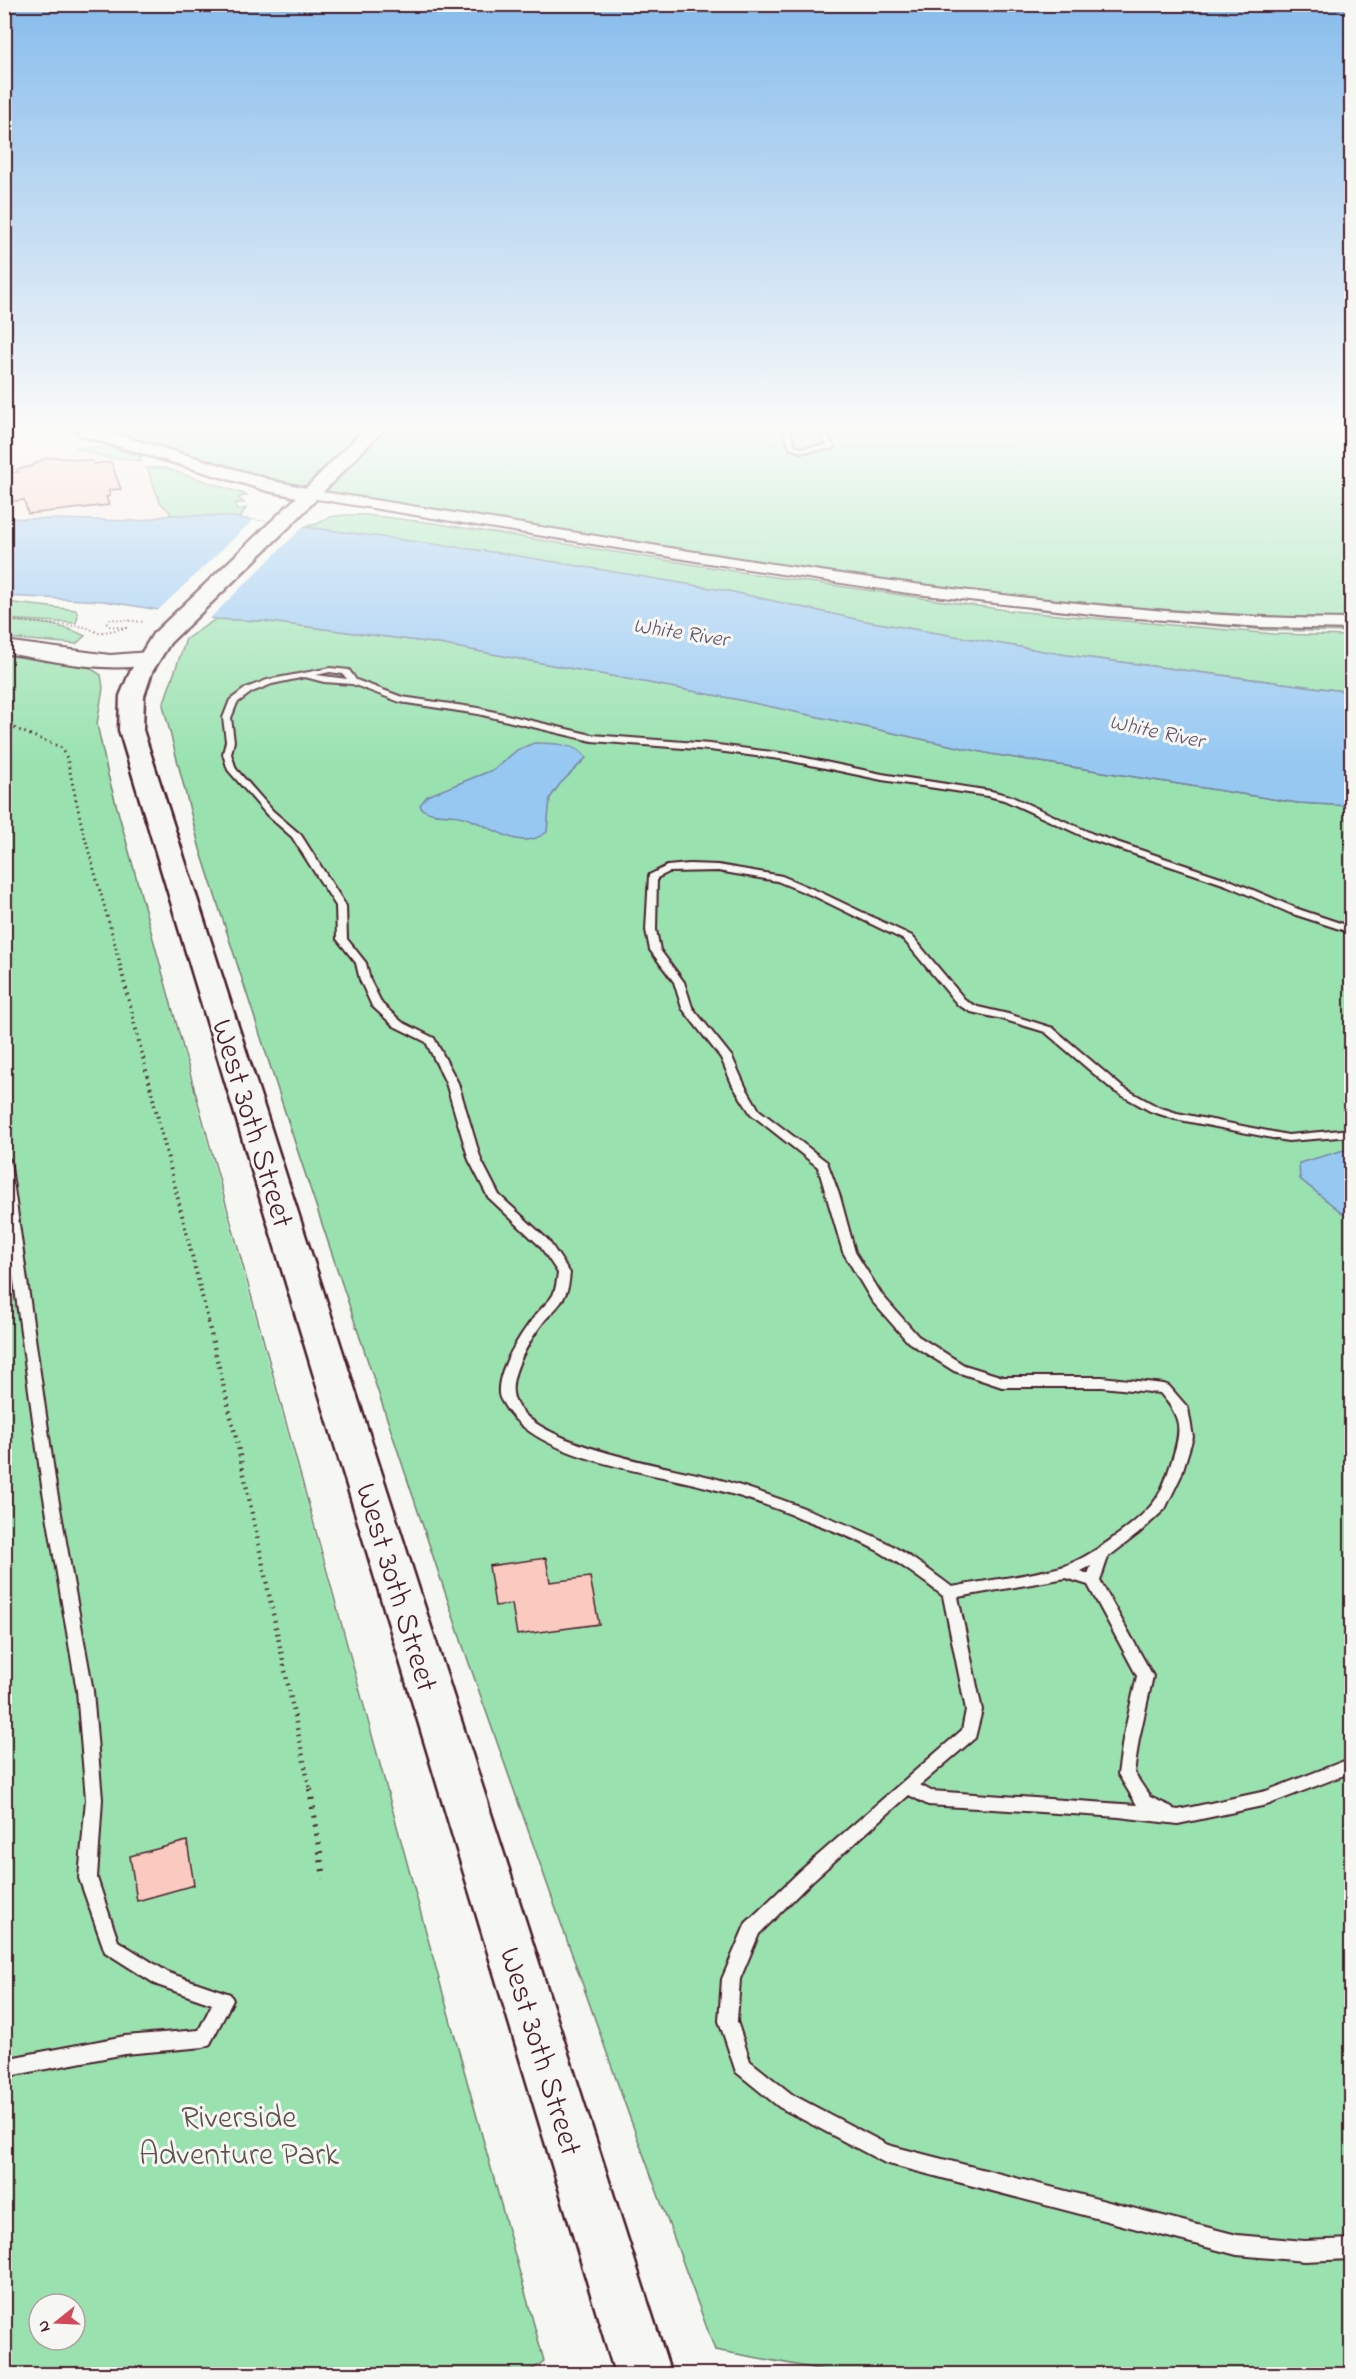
<svg xmlns="http://www.w3.org/2000/svg" width="1356" height="2379" viewBox="0 0 1356 2379" font-family="'Indie Flower',sans-serif">
  <rect width="100%" height="100%" fill="#f6f6f2"/>
  <filter id="ink" filterUnits="userSpaceOnUse"><feTurbulence type="fractalNoise" baseFrequency=".0167" numOctaves="2"/><feDisplacementMap in="SourceGraphic" scale="12" xChannelSelector="R" yChannelSelector="G"/><feConvolveMatrix kernelMatrix="1 2 1 2 8 2 1 2 1" color-interpolation-filters="sRGB"/></filter>
  <g filter="url(#ink)">
    <!-- built -->
    <path fill="#f7e9e3" d="M5 431H20L21 434 32 438 26 442 37 445 53 444 112 459 122 458 149 467H166L247 494 227 499 224 516H160L139 521 32 517 5 514Z"/>
    <!-- green -->
    <path fill="#99e2b0" stroke="#72806e" stroke-width="1.5" fill-rule="evenodd" d="M101 431H1351V620L1219 617 927 589 310 494Z
      M107 447 142 457 138 460 143 462 122 458 112 459 74 448Z
      M147 468H165L247 495 238 498 244 503H235L237 510 246 508 240 518 170 515V512L160 502Z
      M346 515H366L433 523 746 573 1013 611 1274 634 1351 636V692L1067 655 860 620 728 591 506 554 302 527 317 524 330 517Z
      M5 602 76 610 78 616 76 623 5 619Z
      M1030 609 1241 626 1351 628V632L1264 630Z
      M216 619 262 621 434 643 735 699 991 754 1298 803 1351 806V2368L1242 2374H845L715 2350 626 2107 463 1646 297 1149 200 849 163 705 186 639Z
      M5 621C32 622 61 623 85 636L76 644 5 638Z
      M4 655 87 666 101 675 103 688 97 724 108 775C250 1304 399 1832 544 2361L526 2374H5ZM39 2304H75V2340H39Z"/>
    <!-- water -->
    <path fill="#96c8f2" stroke="#7884a2" stroke-width="1.5" d="M170 515 224 516 506 554 728 591 860 620 1067 655 1351 692V806L1298 803 991 754 735 699 434 643 262 621 216 619 103 601 5 596V518L139 521Z
      M534 743C548 743 578 743 586 758L560 784 550 798 547 832C519 854 490 824 463 817 450 813 433 817 422 809L420 805 427 796 495 769 517 750Z
      M1351 1148H1352L1351 1216H1346L1300 1179 1299 1163Z"/>
    <!-- pier -->
    <path fill="#f6f6f2" d="M253 520 305 525 207 621 155 613Z"/>
    <!-- building -->
    <path fill="#facac0" stroke="#4a1f2b" stroke-width="1.5" d="M55 457 92 461 94 464 111 462 121 489 109 490 110 496 106 497 109 505 28 514 24 500 4 502V474L18 472 17 469 30 467 43 459Z
      M546 1558 550 1582 590 1577 599 1624 517 1635 512 1604 495 1606 489 1566Z
      M187 1841 194 1885 137 1901 130 1856Z"/>
    <g fill="none" stroke-linecap="round" stroke-linejoin="round">
      <defs>
        <path id="service" d="M784 431H790L795 446 801 448 827 445 820 431H826L834 447 831 449 801 452 790 448Z
          M330 668 349 670 356 680 402 697 478 708 592 735 710 744 787 754 882 774 991 791 1010 796 1093 834 1232 881 1298 909 1352 927V933L1290 913 1226 885 1087 838 1004 800 988 796 882 780 787 760 710 750 592 741 478 714 400 702 352 684 324 682 305 677 272 684 252 692 237 703 231 718 234 741 231 754 236 769 273 811 301 835 346 906 347 939 366 963 370 980 382 1004 402 1022 434 1038 458 1083 481 1160 499 1195 548 1240 570 1273C569 1280 569 1288 565 1295 561 1305 552 1312 545 1320 532 1336 510 1372 513 1393 517 1443 670 1467 710 1477 744 1486 777 1498 809 1510 836 1520 863 1530 889 1544 911 1556 932 1572 952 1587 988 1580 1026 1576 1061 1567 1085 1561 1139 1522 1154 1502 1163 1490 1168 1473 1172 1460 1182 1429 1182 1418 1160 1393L1102 1387H1002L954 1371 908 1342 872 1301 843 1252 818 1167 751 1114 733 1086 721 1058 682 1008 674 982 650 950 646 930 649 875 667 866 689 864 718 865 782 876 822 893 912 936 966 1001 978 1007 1008 1014 1053 1028 1122 1087 1158 1107 1177 1113 1288 1135 1352 1129V1136L1288 1141 1175 1119 1150 1111 1114 1091 1045 1032 1002 1019 971 1012 958 1005 904 940 816 897 777 881 718 871 669 872 657 878 656 930 660 950 684 982 692 1007 732 1057 745 1086 759 1110 827 1162 840 1197 855 1252 882 1295 918 1336 964 1365 1003 1377H1102L1164 1384 1169 1386 1188 1408 1193 1437 1181 1476 1165 1509 1138 1534 1108 1557 1100 1581 1153 1676 1139 1739 1134 1773 1150 1797 1172 1807 1173 1809 1178 1810 1266 1791 1352 1758V1772L1267 1805 1178 1824 1119 1817 928 1805 909 1795 812 1881 759 1934 740 1979 737 2021 750 2061 793 2095 888 2145 1237 2235 1304 2241 1352 2239V2259L1304 2261 1237 2255 885 2163 779 2107 736 2072 719 2021 722 1979 746 1923 800 1871 962 1730 966 1710 943 1596C923 1580 902 1565 880 1552 855 1538 827 1528 800 1518 771 1506 741 1496 710 1488 652 1472 536 1460 504 1405 502 1401 499 1398 499 1393 497 1370 521 1333 535 1316 540 1309 548 1303 553 1295 556 1289 557 1280 558 1273L540 1246 488 1197 469 1160 446 1083 426 1042 394 1026 372 1006 360 980 356 963 337 939 336 906 292 837 267 815 228 770 223 754 226 741 223 718 230 700 246 688 267 680ZM330 672 343 674 347 679 316 675ZM1091 1566 1088 1574 1081 1571ZM1066 1578 1088 1585 1137 1676 1123 1739 1118 1774 1137 1805 931 1791 920 1785 975 1738 982 1710 958 1597Z
          M4 1157 10 1160 56 1486 93 1691 102 1799 97 1878 118 1941 169 1973 230 1994 233 2000 210 2044 204 2047 125 2054 4 2077V2059L125 2036 199 2030 212 2004 157 1985 105 1952 79 1878 86 1799 77 1691 42 1486 4 1208Z"/>
        <path id="minor" d="M310 490C559 528 806 575 1057 601 1155 611 1253 619 1352 619V629L1261 627 1109 616 908 593 708 563 305 497 303 494 305 491Z"/>
        <path id="tertiary" d="M4 641 110 655 149 652 157 653 160 658 157 663C108 675 53 660 4 653Z"/>
        <path id="secondary" d="M77 431H104L278 482 306 488 363 431H382L296 520 170 643 152 672 144 696 143 730 671 2374H615L119 730 120 696 130 672 153 634 297 497 268 491 80 435Z"/>
      </defs>
      <!-- service casing -->
      <use href="#service" stroke="#4a1f2b" stroke-width="4"/>
      <!-- minor casing -->
      <use href="#minor" stroke="#4a1f2b" stroke-width="4"/>
      <!-- tertiary casing -->
      <use href="#tertiary" stroke="#4a1f2b" stroke-width="4"/>
      <!-- secondary casing -->
      <use href="#secondary" stroke="#4a1f2b" stroke-width="5"/>
      <!-- path-far4 -->
      <path stroke="#4a1f2b" stroke-width="2" stroke-dasharray="1 3" stroke-linecap="butt" d="M4 620 86 627 99 633 126 628 109 626 105 622 111 619 145 622"/>
      <!-- path-far3 -->
      <path stroke="#4a1f2b" stroke-width="3" stroke-dasharray="1.5 4" stroke-linecap="butt" d="M4 724 60 747 67 758 82 827 118 955"/>
      <!-- path-far2 -->
      <path stroke="#4a1f2b" stroke-width="4" stroke-dasharray="1.5 4.5" stroke-linecap="butt" d="M117 953 209 1324"/>
      <!-- path-far1 -->
      <path stroke="#4a1f2b" stroke-width="4.5" stroke-dasharray="1.5 5" stroke-linecap="butt" d="M208 1322 238 1446 310 1790"/>
      <!-- path -->
      <path stroke="#4a1f2b" stroke-width="6" stroke-dasharray="2 7" stroke-linecap="butt" d="M310 1789 324 1878"/>
      <!-- service -->
      <use href="#service" fill="#f6f6f2" fill-rule="evenodd"/>
      <!-- minor -->
      <use href="#minor" fill="#f6f6f2" fill-rule="evenodd"/>
      <!-- tertiary -->
      <use href="#tertiary" fill="#f6f6f2" fill-rule="evenodd"/>
      <!-- secondary -->
      <use href="#secondary" fill="#f6f6f2" fill-rule="evenodd"/>
    </g>
  </g>
  <!-- sky -->
  <linearGradient id="sky" x2="0" y2="1"><stop stop-color="#87bcec"/><stop offset="0.56" stop-color="#fbfbf9"/><stop offset="1" stop-color="#fbfbf9" stop-opacity="0"/></linearGradient>
  <rect width="1356" height="764" fill="url(#sky)"/>
  <g text-anchor="middle" stroke-width="6" stroke-linejoin="round" paint-order="stroke">
    <!-- far-water labels -->
    <g font-size="22" font-style="italic" fill="#615267" stroke="#f6f6f2">
      <text transform="translate(681 631) rotate(9)" y="8">White River</text>
      <text transform="translate(1157 730) rotate(12)" y="8">White River</text>
    </g>
    <!-- near-street labels -->
    <g font-size="32" fill="#4a1f2b" stroke="#f6f6f2">
      <text transform="translate(254 1123) rotate(73)" y="11">West 30th Street</text>
      <text transform="translate(398 1587) rotate(73)" y="11">West 30th Street</text>
      <text transform="translate(542 2051) rotate(73)" y="11">West 30th Street</text>
    </g>
    <!-- near-park labels -->
    <g font-size="32" fill="#5e504c" stroke="#f6f6f2">
      <text x="239" y="2127">Riverside<tspan x="239" dy="37">Adventure Park</tspan></text>
    </g>
  </g>
  <!-- margin -->
  <rect width="1356" height="2379" fill="none" stroke="#f6f6f2" stroke-width="24"/>
  <rect x="12" y="12" width="1332" height="2355" fill="none" stroke="#4a1f2b" stroke-width="2" filter="url(#ink)"/>
  <!-- north arrow -->
  <g transform="translate(57 2322) rotate(252)"><circle r="28" fill="#f6f6f2" stroke="#b1a0a2" stroke-width="1.5"/>
  <path d="M0-4.5L10 22L0 15L-10 22Z" fill="#d1495b"/>
  <text y="-9" font-size="16" font-weight="bold" text-anchor="middle" fill="#4a1f2b">N</text>
  </g>
</svg>
